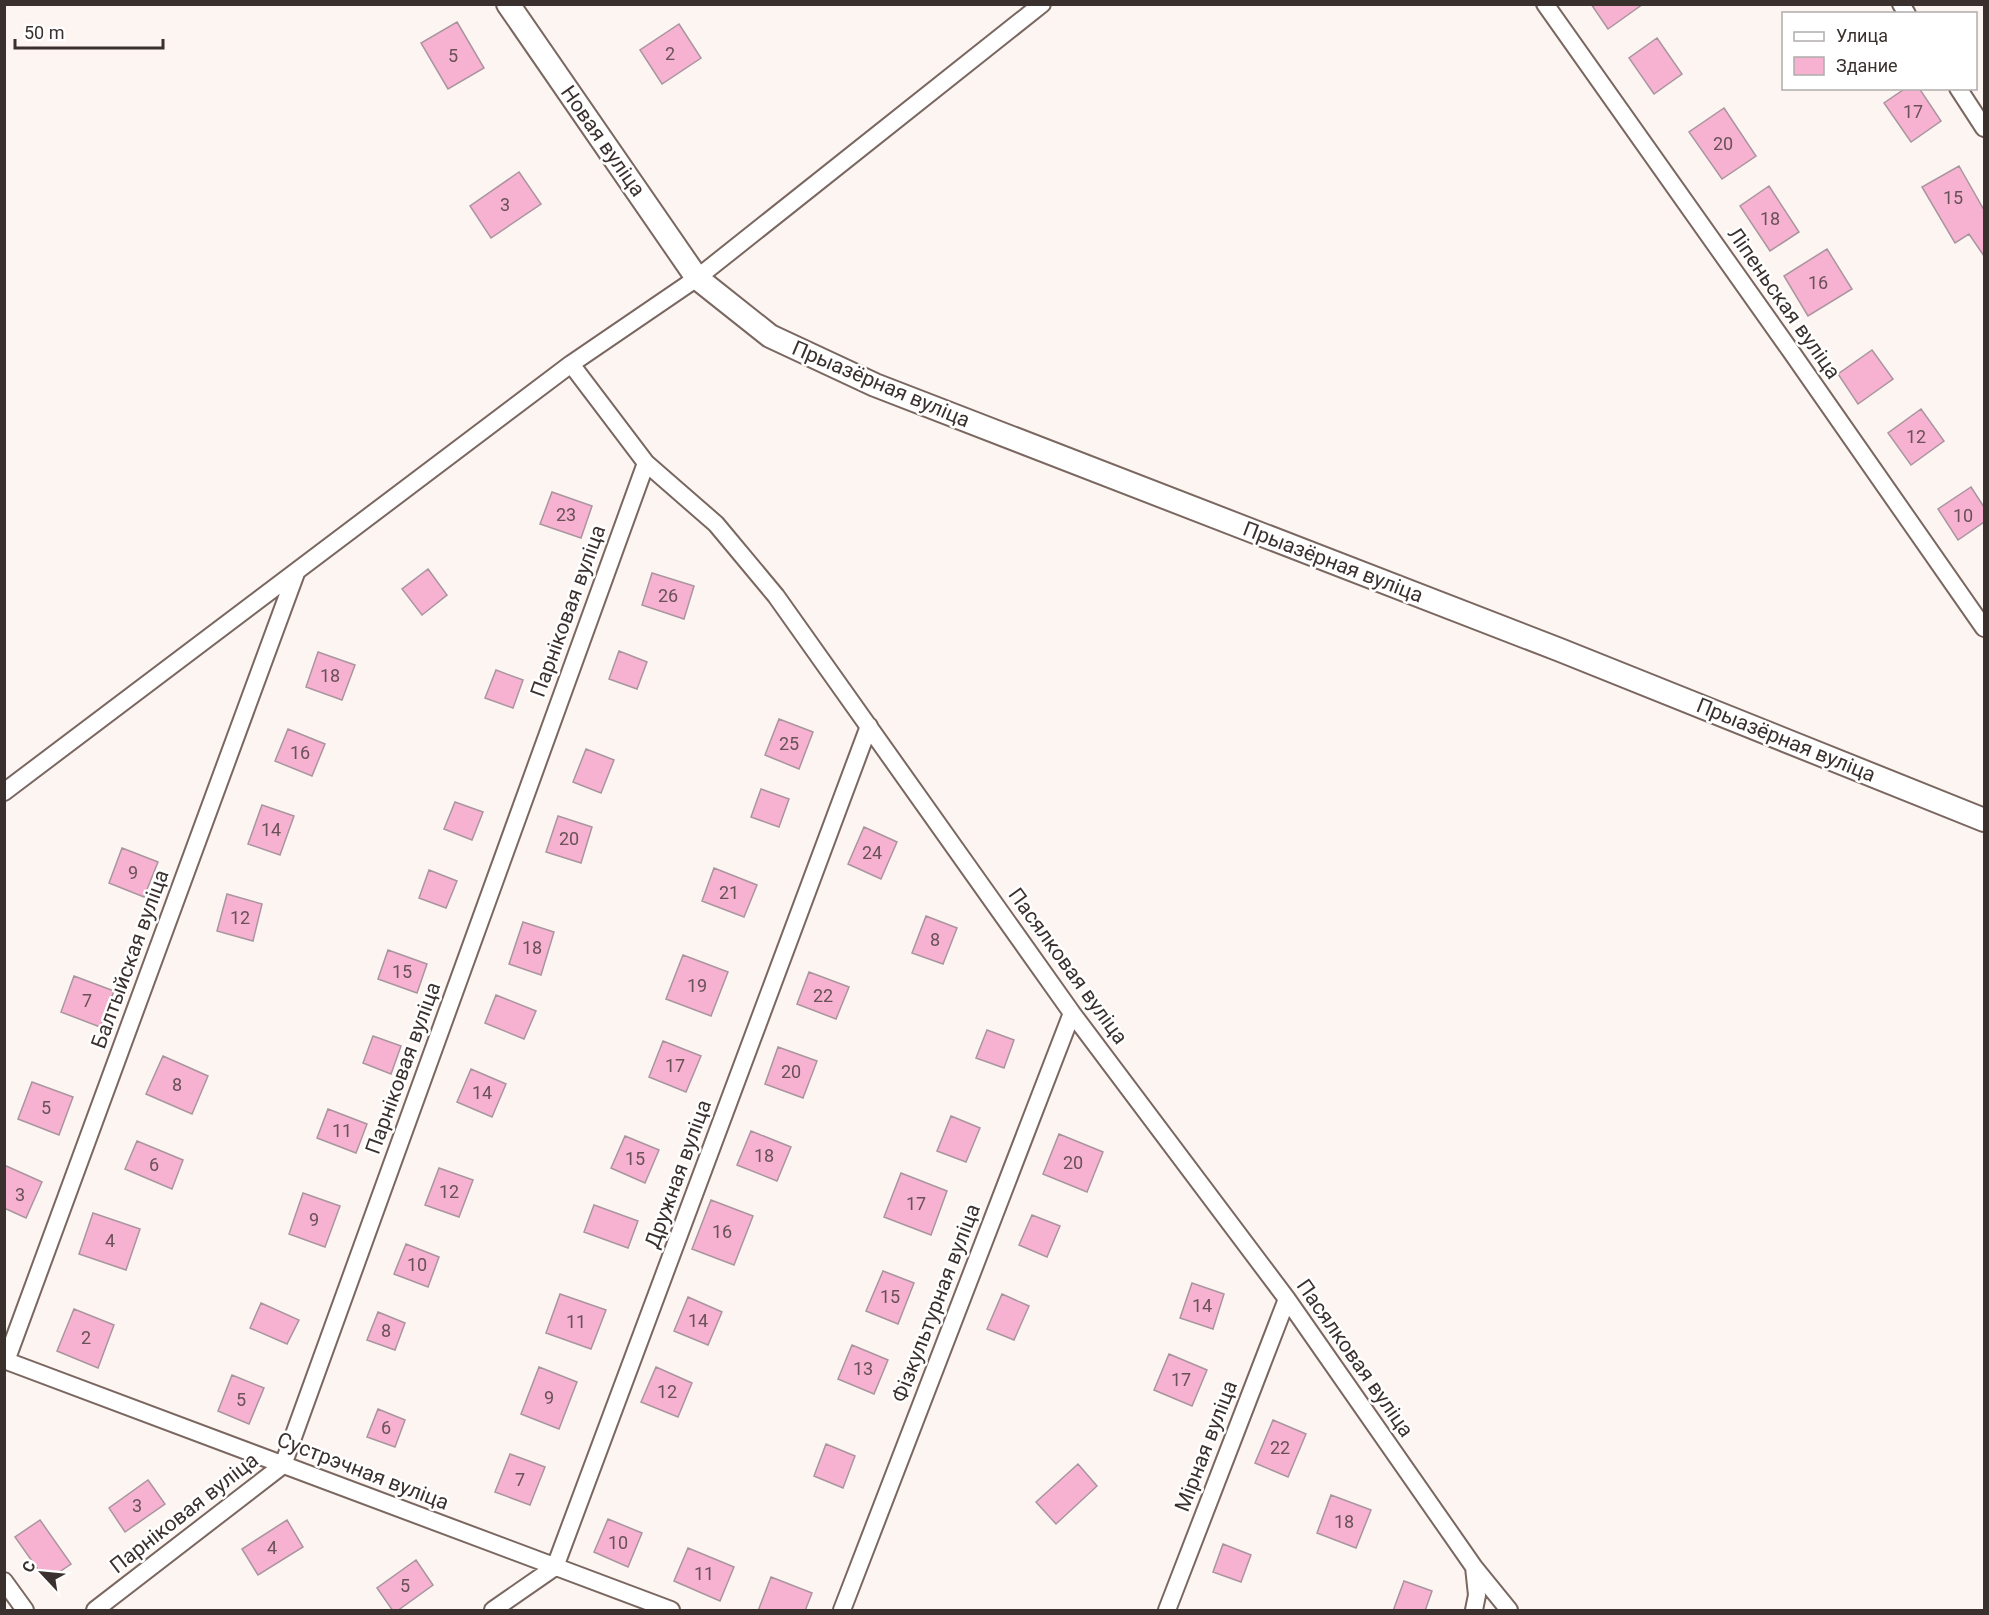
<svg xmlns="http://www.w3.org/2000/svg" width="1989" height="1615" viewBox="0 0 1989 1615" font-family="Roboto,sans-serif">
  <rect width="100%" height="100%" fill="#fdf5f1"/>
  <!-- building -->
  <path fill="#f7b2d2" stroke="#a9959e" stroke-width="1.5" d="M1591 4H1643L1608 29Z
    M457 22 484 68 448 89 421 43Z
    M679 24 701 58 662 84 640 50Z
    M1657 38 1682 74 1654 94 1629 58Z
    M1906 88H1919L1941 121 1911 142 1884 103Z
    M1724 108 1756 156 1722 179 1689 132Z
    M1959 166 1984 210V256L1969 234 1955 243 1922 187Z
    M519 172 541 204 491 238 470 206Z
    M1769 186 1799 232 1770 251 1740 206Z
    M1827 249 1852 289 1808 316 1784 276Z
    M1872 350 1893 379 1858 404 1838 374Z
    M1921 409 1944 441 1911 465 1888 433Z
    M1971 487 1984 507V522L1958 540 1938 509Z
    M552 492 592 506 581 538 540 524Z
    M428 569 447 595 422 615 402 589Z
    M652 573 694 586 684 619 642 605Z
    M619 651 647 662 637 689 609 679Z
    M318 652 355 665 342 700 306 687Z
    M496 670 523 680 513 708 485 698Z
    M779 719 813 732 799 769 765 755Z
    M288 729 325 744 312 776 275 761Z
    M586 749 614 760 601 793 573 782Z
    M761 789 789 799 779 827 751 817Z
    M455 802 483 812 472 840 444 829Z
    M262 805 294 816 280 855 248 844Z
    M558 816 592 827 581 863 546 852Z
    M864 827 897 842 881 879 848 864Z
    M122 848 158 862 144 897 109 883Z
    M714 868 757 885 744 917 702 901Z
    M429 870 457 881 446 908 419 898Z
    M227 894 262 904 253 941 217 931Z
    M926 916 957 928 943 964 912 953Z
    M523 922 554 932 541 975 509 964Z
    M388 950 427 964 417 993 378 979Z
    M683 955 728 972 711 1016 666 999Z
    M809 972 849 987 836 1019 797 1004Z
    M74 976 114 991 100 1027 61 1012Z
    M496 995 536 1011 524 1039 485 1023Z
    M987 1030 1014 1040 1004 1068 976 1058Z
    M373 1036 401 1046 391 1074 363 1063Z
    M663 1041 701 1056 686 1092 649 1077Z
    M778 1047 817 1061 803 1098 765 1084Z
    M163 1056 208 1076 192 1114 146 1094Z
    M471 1069 506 1084 492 1117 457 1102Z
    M32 1082 73 1097 59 1135 18 1119Z
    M328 1109 367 1124 356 1153 317 1138Z
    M951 1116 980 1128 966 1162 937 1151Z
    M751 1131 791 1147 777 1181 737 1165Z
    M1059 1134 1103 1152 1087 1192 1043 1174Z
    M625 1136 659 1150 645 1183 611 1168Z
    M137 1141 183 1160 172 1189 125 1169Z
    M4 1165 42 1182 26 1218 4 1208Z
    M439 1168 473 1180 459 1217 425 1205Z
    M901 1173 947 1191 931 1235 884 1217Z
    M303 1193 340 1206 325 1247 289 1234Z
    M711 1200 753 1216 734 1265 692 1249Z
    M594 1205 638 1221 628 1248 584 1232Z
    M93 1213 140 1229 126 1270 79 1254Z
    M1032 1215 1060 1226 1047 1257 1019 1245Z
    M406 1244 439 1257 428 1287 394 1274Z
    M883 1271 914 1283 898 1324 866 1311Z
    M1192 1283 1224 1294 1213 1329 1180 1318Z
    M560 1294 606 1310 591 1349 546 1333Z
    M1002 1294 1029 1306 1014 1340 987 1329Z
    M688 1297 722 1312 708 1345 674 1331Z
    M261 1303 299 1320 287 1344 250 1328Z
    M74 1309 114 1325 98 1368 57 1351Z
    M378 1312 405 1323 395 1350 367 1340Z
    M852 1345 888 1360 874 1394 838 1379Z
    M1169 1354 1207 1370 1192 1406 1154 1390Z
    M539 1367 577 1382 559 1429 521 1414Z
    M656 1367 692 1383 678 1417 641 1402Z
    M232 1375 264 1388 249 1424 218 1411Z
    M378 1409 405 1420 395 1447 367 1437Z
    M1273 1420 1306 1434 1288 1477 1255 1463Z
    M826 1444 855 1456 843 1488 814 1476Z
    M510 1454 545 1467 530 1505 495 1492Z
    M1078 1464 1097 1486 1056 1524 1036 1502Z
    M148 1480 165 1504 125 1532 109 1508Z
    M1331 1495 1371 1510 1356 1548 1317 1533Z
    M608 1519 642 1533 628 1567 594 1552Z
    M40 1520 71 1564 46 1581 15 1537Z
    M287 1520 303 1547 258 1575 242 1549Z
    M1223 1544 1251 1555 1241 1582 1213 1572Z
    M688 1548 734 1567 720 1601 674 1581Z
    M416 1560 433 1585 397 1611H393L377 1588Z
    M771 1577 812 1593 805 1611H758Z
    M1404 1581 1432 1591 1425 1611H1393Z"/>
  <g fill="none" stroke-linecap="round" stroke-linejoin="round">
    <defs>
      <path id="street" d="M1545 4 1790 350 1984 628
        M1901 4 1907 14
        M1958 88 1984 128
        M571 364 646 463 716 524 776 596 1072 1013 1287 1299 1474 1567 1509 1610
        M4 792 571 364 697 278 1042 4
        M4 1360 671 1610
        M6 1361 296 573
        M4 1581 25 1610
        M95 1610 283 1465 646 463
        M493 1610 555 1567 869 726
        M842 1610 1072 1013
        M1167 1610 1287 1299
        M1474 1610 1477 1595 1474 1567"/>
      <path id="secondary" d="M508 4 697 278 770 336 875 385 1560 650 1984 820"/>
    </defs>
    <!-- street casing -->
    <use href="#street" stroke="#7a6760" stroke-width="20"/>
    <!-- secondary casing -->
    <use href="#secondary" stroke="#7a6760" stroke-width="26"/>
    <!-- street -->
    <use href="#street" stroke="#fff" stroke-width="16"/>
    <!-- secondary -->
    <use href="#secondary" stroke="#fff" stroke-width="22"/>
  </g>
  <g text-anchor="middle" stroke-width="5" stroke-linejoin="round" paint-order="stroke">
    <!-- number labels -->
    <g font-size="18" fill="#695157">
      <text x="670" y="60">2</text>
      <text x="453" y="62">5</text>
      <text x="1913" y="118">17</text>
      <text x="1723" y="150">20</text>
      <text x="1953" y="204">15</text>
      <text x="505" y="211">3</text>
      <text x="1770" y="225">18</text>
      <text x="1818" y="289">16</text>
      <text x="1916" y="443">12</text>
      <text x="566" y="521">23</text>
      <text x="1963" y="522">10</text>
      <text x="668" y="602">26</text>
      <text x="330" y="682">18</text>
      <text x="789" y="750">25</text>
      <text x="300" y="759">16</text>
      <text x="271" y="836">14</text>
      <text x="569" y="845">20</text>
      <text x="872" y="859">24</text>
      <text x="133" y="879">9</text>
      <text x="729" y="899">21</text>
      <text x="240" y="924">12</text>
      <text x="935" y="946">8</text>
      <text x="532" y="954">18</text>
      <text x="402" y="978">15</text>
      <text x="697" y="992">19</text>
      <text x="823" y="1002">22</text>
      <text x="87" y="1007">7</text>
      <text x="675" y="1072">17</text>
      <text x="791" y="1078">20</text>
      <text x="177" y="1091">8</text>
      <text x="482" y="1099">14</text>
      <text x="46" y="1114">5</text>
      <text x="342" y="1137">11</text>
      <text x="764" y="1162">18</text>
      <text x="635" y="1165">15</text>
      <text x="1073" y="1169">20</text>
      <text x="154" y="1171">6</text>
      <text x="449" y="1198">12</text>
      <text x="20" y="1201">3</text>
      <text x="916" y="1210">17</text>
      <text x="314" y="1226">9</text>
      <text x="722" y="1238">16</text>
      <text x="110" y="1247">4</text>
      <text x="417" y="1271">10</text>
      <text x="890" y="1303">15</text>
      <text x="1202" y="1312">14</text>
      <text x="698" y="1327">14</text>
      <text x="576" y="1328">11</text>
      <text x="386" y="1337">8</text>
      <text x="86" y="1344">2</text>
      <text x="863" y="1375">13</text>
      <text x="1181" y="1386">17</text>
      <text x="667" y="1398">12</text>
      <text x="549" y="1404">9</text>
      <text x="241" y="1406">5</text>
      <text x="386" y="1434">6</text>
      <text x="1280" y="1454">22</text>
      <text x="520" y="1486">7</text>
      <text x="137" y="1512">3</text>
      <text x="1344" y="1528">18</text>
      <text x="618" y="1549">10</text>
      <text x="272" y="1554">4</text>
      <text x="704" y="1580">11</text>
      <text x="405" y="1592">5</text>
    </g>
    <!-- street labels -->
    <g font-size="21" fill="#3a312e" stroke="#fff">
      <text transform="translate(603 141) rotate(55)" y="7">Новая вуліца</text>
      <text transform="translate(1784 303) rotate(55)" y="7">Ліпеньская вуліца</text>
      <text transform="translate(881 384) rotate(23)" y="7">Прыазёрная вуліца</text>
      <text transform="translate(1333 562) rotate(21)" y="7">Прыазёрная вуліца</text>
      <text transform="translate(568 611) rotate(-70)" y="7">Парніковая вуліца</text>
      <text transform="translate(1786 740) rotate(22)" y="7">Прыазёрная вуліца</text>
      <text transform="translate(130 959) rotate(-70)" y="7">Балтыйская вуліца</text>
      <text transform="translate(1068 966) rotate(54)" y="7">Пасялковая вуліца</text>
      <text transform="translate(403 1068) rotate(-70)" y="7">Парніковая вуліца</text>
      <text transform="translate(678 1174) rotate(-70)" y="7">Дружная вуліца</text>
      <text transform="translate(936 1303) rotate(-69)" y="7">Фізкультурная вуліца</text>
      <text transform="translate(1355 1358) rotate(55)" y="7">Пасялковая вуліца</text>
      <text transform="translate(1206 1446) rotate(-69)" y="7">Мірная вуліца</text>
      <text transform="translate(363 1471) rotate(21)" y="7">Сустрэчная вуліца</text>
      <text transform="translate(184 1513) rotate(-38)" y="7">Парніковая вуліца</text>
    </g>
  </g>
  <!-- border -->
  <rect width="1989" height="1615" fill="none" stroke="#3a312e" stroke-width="12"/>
  <!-- legend -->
  <rect x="1782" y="12" width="195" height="78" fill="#ffffff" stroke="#b0adab" stroke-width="1.5"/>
  <rect x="1794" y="32" width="30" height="9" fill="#ffffff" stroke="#b0adab" stroke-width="1.5"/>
  <text x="1836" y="42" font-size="18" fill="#3a312e">Улица</text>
  <rect x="1794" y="57" width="30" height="18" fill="#f7b2d2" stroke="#b0adab" stroke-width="1.5"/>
  <text x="1836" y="72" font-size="18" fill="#3a312e">Здание</text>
  <!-- north arrow -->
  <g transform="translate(42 1573) rotate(296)" stroke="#ffffff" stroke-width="4.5" paint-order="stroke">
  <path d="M0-4.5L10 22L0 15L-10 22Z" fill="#3a312e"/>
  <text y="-9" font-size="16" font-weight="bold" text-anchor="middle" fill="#3a312e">С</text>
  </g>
  <!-- scale -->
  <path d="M15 39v9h148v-9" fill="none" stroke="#3a312e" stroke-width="3"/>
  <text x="24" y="39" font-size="18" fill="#3a312e" stroke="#ffffff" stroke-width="4.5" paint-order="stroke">50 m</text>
</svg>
